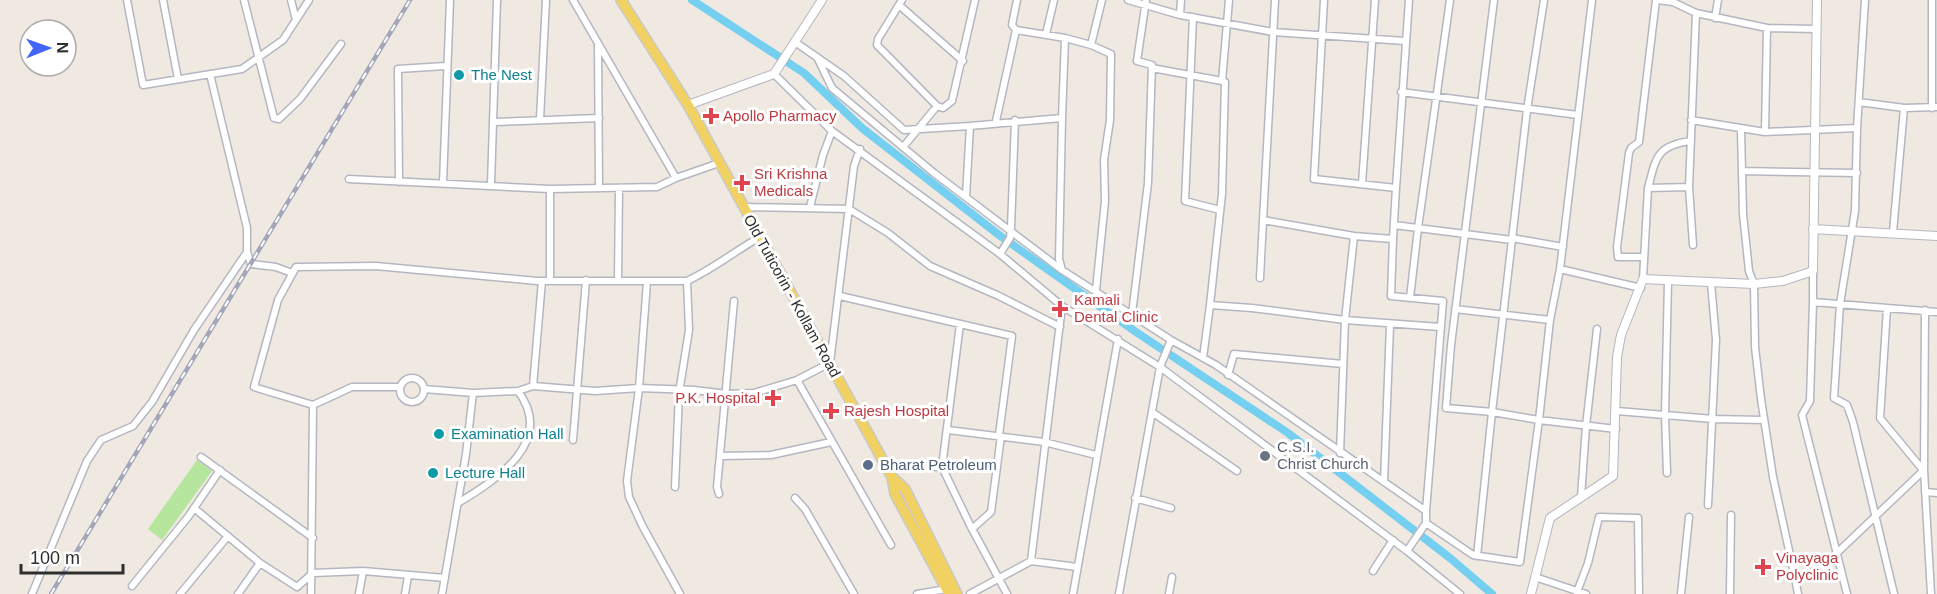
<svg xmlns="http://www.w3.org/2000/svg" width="1937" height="594" viewBox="0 0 1937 594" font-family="Arial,sans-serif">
  <rect width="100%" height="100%" fill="#efe9e1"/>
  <!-- green -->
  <path fill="#b6e59e" d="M197 460 212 471 162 540 148 529Z"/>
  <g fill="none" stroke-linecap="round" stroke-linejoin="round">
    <!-- canal -->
    <path stroke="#75cff0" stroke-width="8" d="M692 0 804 73 862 128 999 235 1136 332 1288 433 1450 558 1492 594"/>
    <defs>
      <path id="minor" d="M127 0 143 85 242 69 283 40 309 0
        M163 0 178 79
        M244 0 274 118 279 119 300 99 341 44
        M291 0 296 20
        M573 0 676 178 719 163
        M902 0 878 39 877 45 937 106 943 108 952 101 975 0
        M1128 0 1180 15 1273 32 1405 41
        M1229 0 1222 81 1225 82 1222 194 1210 305 1252 308 1345 320 1340 453
        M1275 0 1263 220 1354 236 1393 239 1396 188
        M1324 0 1314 179 1396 188 1409 0
        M1450 0 1418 228 1512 240
        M1494 0 1451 345 1446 408 1492 412 1527 110 1544 0
        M1865 0 1857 128 1855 211 1840 304 1834 398 1847 405 1853 422 1894 594
        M899 5 963 61
        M1696 13 1767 28 1817 29
        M1180 15 1181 0
        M1193 17 1185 201 1220 210
        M1715 18 1718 0
        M1046 34 1054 0
        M1065 38 1091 45 1102 0
        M795 42 844 76 904 130 970 126
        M598 45 599 186
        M1091 45 1111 54 1110 120 1104 160 1105 201 1096 290
        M817 57 832 88 934 173 1062 270 1171 340 1216 365 1426 511V523
        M1152 68 1222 81
        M210 74 247 228V252L251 264 276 267 292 273
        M774 74 832 131 1000 254 1062 306 1160 367 1407 551 1460 594
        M1401 92 1578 115
        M1859 102 1904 108 1937 107
        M1932 108V0
        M1062 118 1059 259 1062 270
        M540 119 546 0
        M1691 120 1765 132 1857 128
        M996 121 1016 30
        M494 122 599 118
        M1741 130 1743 214 1749 271 1754 284 1755 347 1761 399 1773 477 1795 578
        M1765 132 1767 28
        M904 146 937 106
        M1742 171 1857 173
        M349 179 550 189 657 187 676 178
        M399 182 398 69 445 66
        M443 183 450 0
        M491 184 497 0
        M1362 184 1375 0
        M1689 187 1693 245
        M1648 188C1656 158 1656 146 1690 141
        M550 189V281
        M966 196 970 126 1062 118 1065 38 1016 30 1012 25 1017 0
        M744 207 849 209 888 233 930 266 999 296 1060 327
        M810 207 823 155 832 131
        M1394 225 1418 228 1410 298
        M1893 232 1904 108
        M1354 236 1345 320 1440 327
        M1512 238 1563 247
        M1393 239 1391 296 1443 301 1426 511
        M1000 254 1010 238 1011 228 1015 120
        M1644 257H1618L1617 247 1629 153 1631 148 1639 142 1656 0
        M1560 269 1641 288
        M1813 271V302L1937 312
        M1260 278 1263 220
        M1643 279 1648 188 1689 187 1696 13 1673 2 1657 0
        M618 281 619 188
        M647 282 639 388 627 481 629 497 643 527 680 594
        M840 296 1012 336 999 435
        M1813 302 1810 401 1802 415 1847 594
        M1887 308 1880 418 1923 470
        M1455 309 1550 320 1539 420 1492 412 1477 556
        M1925 310 1924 470 1931 594
        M1132 314 1148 183 1152 65 1137 61 1146 0
        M1550 320 1560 269 1592 0
        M960 324 942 467 970 525 1007 594
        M1203 358 1210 305
        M1228 375 1234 354 1343 364
        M400 390a12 12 0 1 1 24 0a12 12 0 1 1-24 0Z
        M797 380 891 545
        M533 386 542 281
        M424 389 473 393 518 391 533 386 595 391 639 388 694 390 727 394 754 393 797 380 830 363 854 166 860 149
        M313 405 352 387H400
        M1617 411 1713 419 1764 420
        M1152 412 1237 471
        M948 430 1044 442 1096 455
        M573 440 586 280
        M720 456 771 455 831 442
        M201 457 313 538
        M886 466 942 467
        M1667 473 1665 415 1668 281
        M1384 482 1390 325
        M675 487 679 393 689 330 687 281
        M1925 492 1937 493
        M719 494 717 487 734 301
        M1581 497 1586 426 1597 329
        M795 498 805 509 854 594
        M1135 498 1171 508
        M458 503C496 480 556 442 518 391
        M1708 505 1716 340 1711 283
        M194 508 260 563 297 587 313 573 363 571 445 578
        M972 529 991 512 1001 436
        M1407 551 1426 523 1473 555 1520 562 1539 420 1616 429
        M1031 561 1062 306
        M1373 571 1393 540
        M1535 577 1586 594
        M132 586 188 517 220 470
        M1577 592 1588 563 1599 517 1638 518 1639 594
        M32 594 87 461 101 440 133 426 152 402 194 330 247 252
        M180 594 228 536
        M238 594 260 563
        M311 594 313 405 254 387 278 300 296 267 376 266 537 281H687C713 269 735 251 760 237
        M359 594 363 571
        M405 594 408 576
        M442 594 466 454 473 393
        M917 594 947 589
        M970 594 1031 561 1077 567
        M1073 594 1118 339
        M1119 594 1160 367 1171 340
        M1169 594 1172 577
        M1681 594 1689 517
        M1730 594 1731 515
        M1798 594 1795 578 1819 570 1924 470"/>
      <path id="tertiary" d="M688 105 774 74 822 0
        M1813 229 1937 236
        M1531 594 1550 518 1613 476 1617 357 1621 335 1643 279 1754 284 1783 281 1813 271 1817 0"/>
      <path id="primary" d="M621 0 688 105 892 477 905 489 957 594
        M892 477 895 494 949 594"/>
    </defs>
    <!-- minor casing -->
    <use href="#minor" stroke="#b4b7c1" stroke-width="9"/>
    <!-- tertiary casing -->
    <use href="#tertiary" stroke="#b4b7c1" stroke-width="10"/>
    <!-- primary casing -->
    <use href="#primary" stroke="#c9c9c9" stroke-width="12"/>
    <!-- minor -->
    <use href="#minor" stroke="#fff" stroke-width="6"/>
    <!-- tertiary -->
    <use href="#tertiary" stroke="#fff" stroke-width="8"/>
    <!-- primary -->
    <use href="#primary" stroke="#f2d163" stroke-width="9"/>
    <defs>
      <path id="rail" d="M51 594 410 0"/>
    </defs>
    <!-- rail casing -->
    <use href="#rail" stroke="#a3a6b8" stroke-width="4.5"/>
    <!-- rail -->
    <use href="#rail" stroke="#fff" stroke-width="2" stroke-dasharray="7" stroke-linecap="butt"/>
  </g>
  <!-- markers -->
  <g fill="#0f9aa8" stroke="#fff" stroke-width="2">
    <circle cx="459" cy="75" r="6"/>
    <circle cx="439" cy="434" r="6"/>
    <circle cx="433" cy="473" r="6"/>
  </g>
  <g fill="#e0444e" stroke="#fff" stroke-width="2">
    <path d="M708 107h6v6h6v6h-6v6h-6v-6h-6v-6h6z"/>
    <path d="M739 174h6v6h6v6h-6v6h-6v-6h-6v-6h6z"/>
    <path d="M1057 300h6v6h6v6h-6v6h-6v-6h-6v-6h6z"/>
    <path d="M770 389h6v6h6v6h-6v6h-6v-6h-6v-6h6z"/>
    <path d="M828 402h6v6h6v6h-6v6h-6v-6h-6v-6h6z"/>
    <path d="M1760 558h6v6h6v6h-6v6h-6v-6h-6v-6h6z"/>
  </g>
  <circle fill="#6b7280" stroke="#fff" stroke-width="2" cx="1265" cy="456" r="6"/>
  <circle fill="#5c6f8a" stroke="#fff" stroke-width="2" cx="868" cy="465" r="6"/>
  <g text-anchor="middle" stroke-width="6" stroke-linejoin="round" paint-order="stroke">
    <!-- culture labels -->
    <g font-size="15" fill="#0d838f" stroke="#fff" text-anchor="start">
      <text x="471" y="80">The Nest</text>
      <text x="451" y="439">Examination Hall</text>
      <text x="445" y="478">Lecture Hall</text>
    </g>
    <!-- health labels -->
    <g font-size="15" fill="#be3a42" stroke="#fff" text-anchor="start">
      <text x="723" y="121">Apollo Pharmacy</text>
      <text x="754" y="179">Sri Krishna<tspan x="754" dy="17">Medicals</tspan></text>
      <text x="1074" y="305">Kamali<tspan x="1074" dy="17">Dental Clinic</tspan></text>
      <text x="760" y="403" text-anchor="end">P.K. Hospital</text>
      <text x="844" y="416">Rajesh Hospital</text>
      <text x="1776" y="563">Vinayaga<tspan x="1776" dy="17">Polyclinic</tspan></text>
    </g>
    <!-- street labels -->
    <g font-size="15" fill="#2e2e2e" stroke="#fff">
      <text transform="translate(792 296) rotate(61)" y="5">Old Tuticorin - Kollam Road</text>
    </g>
    <!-- worship labels -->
    <g font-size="15" fill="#5b616d" stroke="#fff" text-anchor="start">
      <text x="1277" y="452">C.S.I.<tspan x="1277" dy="17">Christ Church</tspan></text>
    </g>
    <!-- service labels -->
    <g font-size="15" fill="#4e5e75" stroke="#fff" text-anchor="start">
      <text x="880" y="470">Bharat Petroleum</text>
    </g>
  </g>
  <!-- north arrow -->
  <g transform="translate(48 48) rotate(89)"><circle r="28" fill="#ffffff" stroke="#ababab" stroke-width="1.5"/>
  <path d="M0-4.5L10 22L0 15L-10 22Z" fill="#4264fb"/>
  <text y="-9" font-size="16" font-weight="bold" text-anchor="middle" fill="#2e2e2e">N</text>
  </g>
  <!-- scale -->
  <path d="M21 564v9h102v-9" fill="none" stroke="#2e2e2e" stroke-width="3"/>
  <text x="30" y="564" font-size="18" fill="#2e2e2e" stroke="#ffffff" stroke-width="4.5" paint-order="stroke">100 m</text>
</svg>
